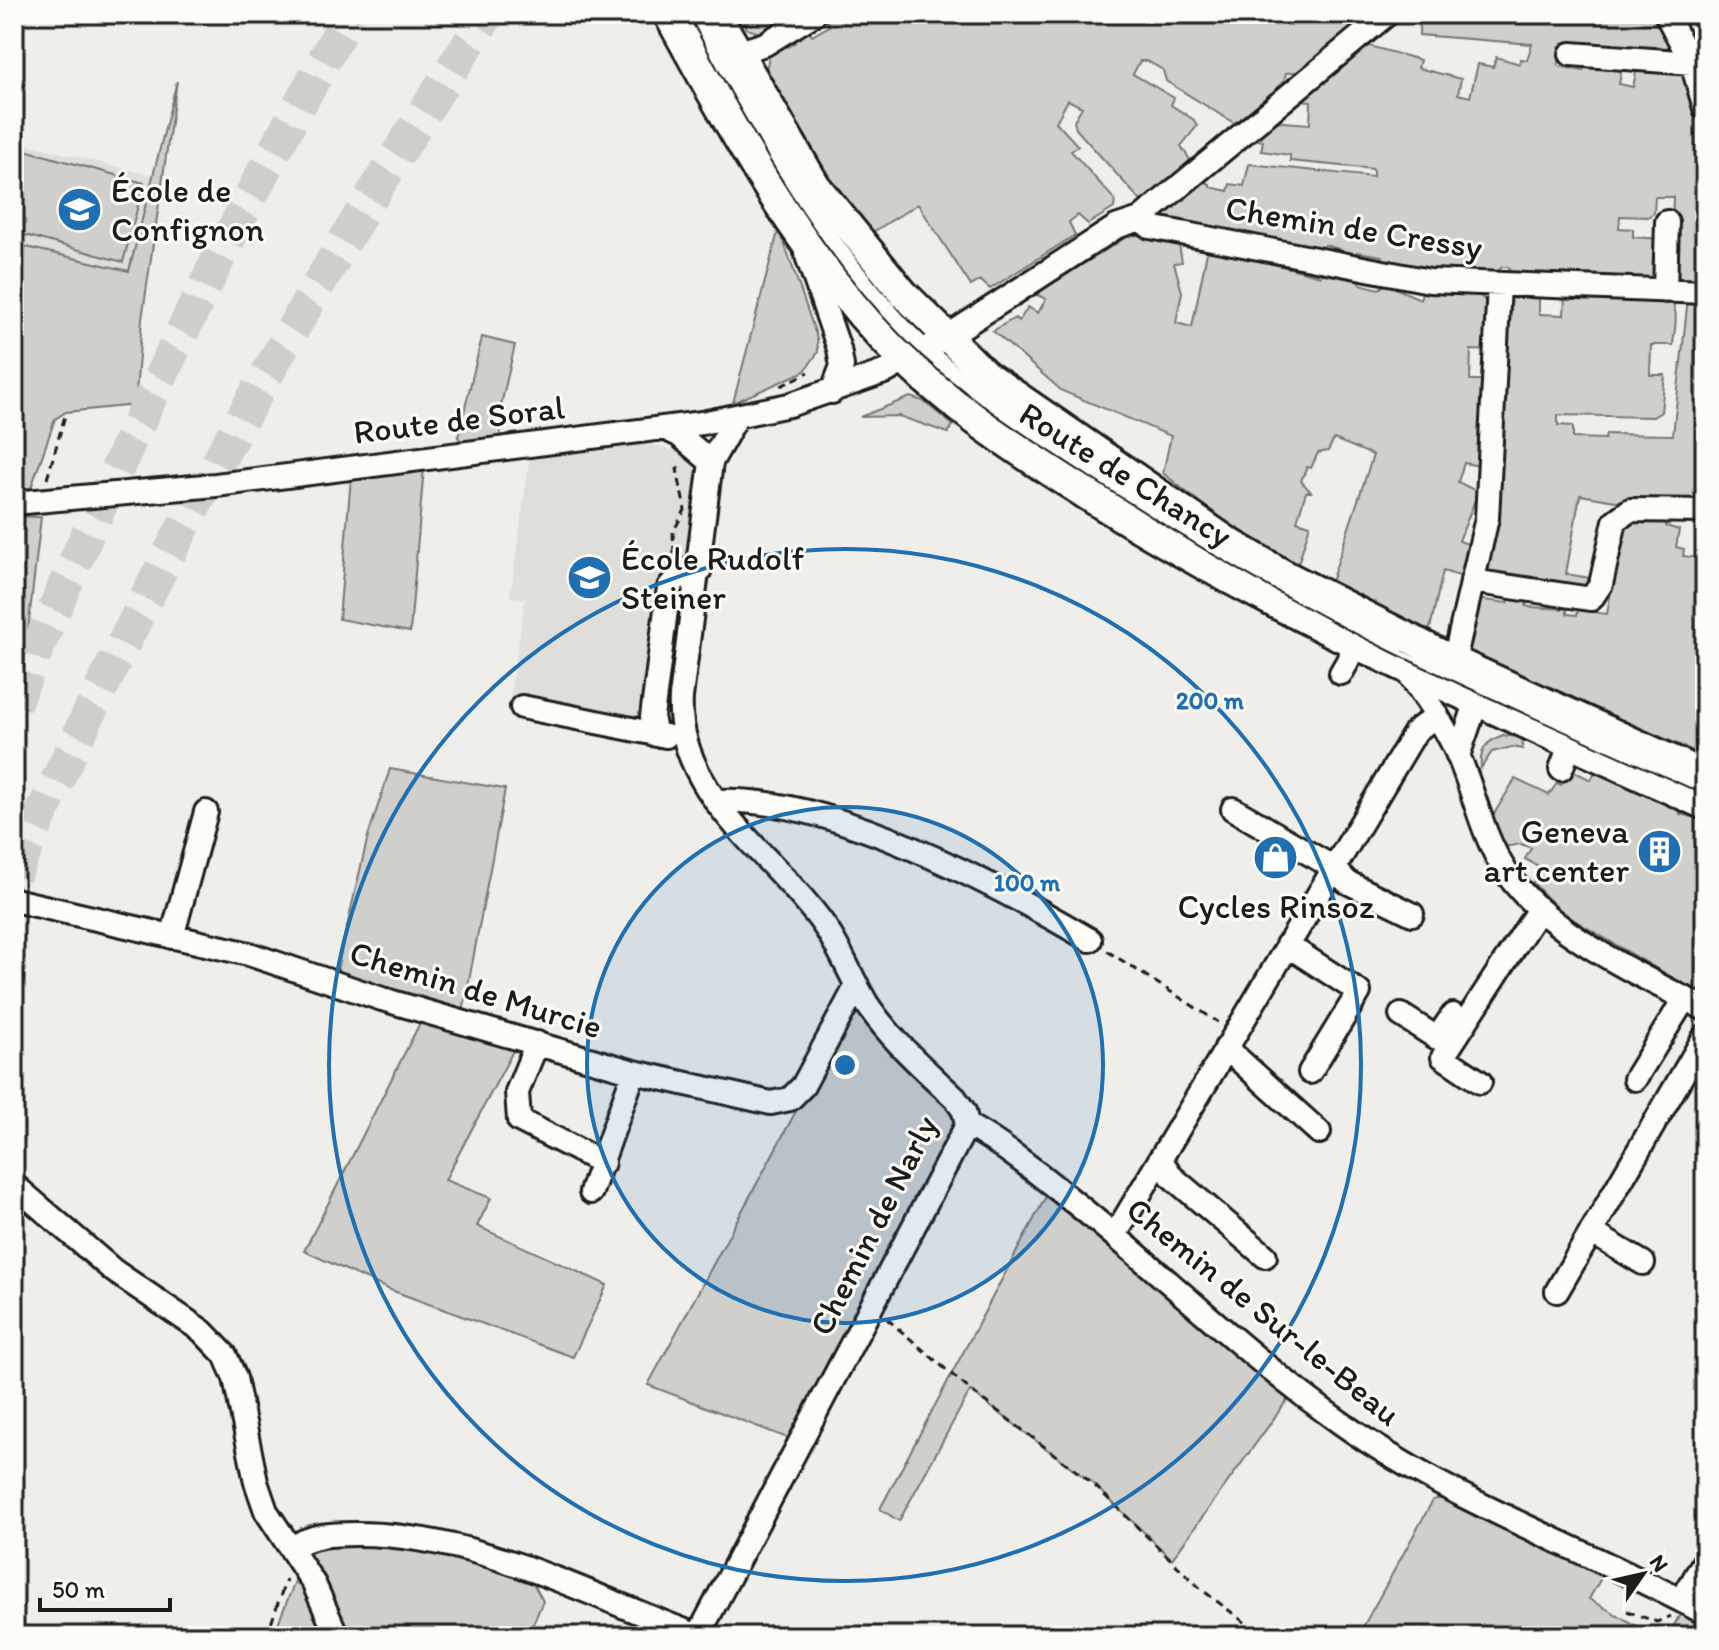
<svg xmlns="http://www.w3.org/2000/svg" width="1719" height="1650" viewBox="0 0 1719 1650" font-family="Itim,sans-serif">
  <rect width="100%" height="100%" fill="#f0eeea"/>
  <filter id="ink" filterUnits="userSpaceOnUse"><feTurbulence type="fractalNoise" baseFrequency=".0125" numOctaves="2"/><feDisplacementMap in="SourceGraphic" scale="16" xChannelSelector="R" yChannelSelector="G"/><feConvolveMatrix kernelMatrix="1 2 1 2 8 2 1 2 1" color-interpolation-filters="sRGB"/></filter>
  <g filter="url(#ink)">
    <!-- built -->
    <path fill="#e0deda" d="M14 14H30L14 71Z
      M14 141 154 176 129 272 14 244Z
      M652 444 689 455 703 479 694 551 674 570 645 726 510 697 525 599 510 597 530 457Z"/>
    <!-- green -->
    <path fill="#d0cfcc" stroke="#767674" stroke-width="2" d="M740 14H800L766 35 747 29Z
      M823 14H1364L1367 20 1305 71 1286 73C1282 97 1259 118 1234 123L1166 81 1163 70 1147 61H1140L1133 74 1174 98 1171 105 1194 120 1197 126 1181 146 1194 166 1149 202 1140 200 1076 129 1074 121 1082 107 1068 100 1056 122 1078 146 1071 151 1115 200 1114 208 1088 224 1078 215 1069 222 1075 235 990 289 980 280 971 286 918 204 873 232C828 186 798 131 765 75L770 52 781 45 788 47 796 42V34L806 27 812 36 829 26Z
      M1420 14H1659L1682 56 1563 47 1558 66 1583 71 1586 59 1622 68 1619 84 1633 87 1638 63 1685 67 1700 127H1704L1698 145 1700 157 1705 160V282L1670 281 1673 197H1655L1654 213 1648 217 1620 216 1619 228 1633 229V237L1663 239 1655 280 1510 275 1509 267H1502L1494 275 1434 272 1386 263 1382 256 1357 252 1352 256 1338 254 1339 249 1325 245 1317 251 1160 219 1162 212 1201 180 1210 184V187L1228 191 1230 184 1244 186 1249 164 1373 177V169L1290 161V155L1261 151 1263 141 1249 138 1270 121 1310 124 1311 101 1298 100 1366 45 1420 60 1418 68 1461 79 1458 94 1470 97 1478 64 1493 67 1496 57 1520 64 1521 59 1527 60 1532 44 1419 35Z
      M177 81 142 319 135 405 66 412 55 419 31 488 14 490V244L129 271Z
      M14 147 144 183 123 262 14 232Z
      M779 228 817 338 818 352 805 371 733 403Z
      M1130 235 1171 237 1179 245 1182 262 1174 263 1182 292 1176 323 1192 327 1208 247 1321 276 1323 271 1358 278 1360 284 1379 289 1386 284 1420 299 1423 290 1476 292 1493 308 1491 351 1471 350 1470 380H1492L1485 467 1464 463 1458 482 1478 492 1459 541 1474 546 1463 577 1443 571 1429 633 1331 582 1373 455 1334 439 1328 451 1318 453 1311 468 1307 467 1301 481 1311 492H1306L1297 521 1310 525 1298 564 1239 534 1163 473 1171 436 1062 391 993 331 1015 318 1019 321 1028 307 1038 313 1046 299 1035 294Z
      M1514 293H1534L1539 298V314L1564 315 1565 296 1668 298C1681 310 1674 329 1673 345H1651L1650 375H1665L1661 412 1653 417 1558 415V425L1573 426V438L1605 439 1606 434 1673 435 1688 298 1705 299V503L1621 502 1580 495 1566 574 1596 579 1588 591 1484 572 1500 504 1508 305Z
      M482 337 515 345 498 418 502 423 500 436 462 443 458 437Z
      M910 397 923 401 953 425 948 433 899 416 860 417Z
      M424 467 410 632 339 619 351 477Z
      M14 516 41 517 14 752Z
      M1634 517 1667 521 1666 526 1679 530 1676 547 1684 549 1683 556 1705 559V756L1470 654 1463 644 1475 599 1508 603 1510 598 1527 602 1526 606 1530 607 1567 609V614L1577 615 1578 610 1607 614 1622 526Z
      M1503 735 1523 738 1522 749 1512 747 1492 752 1481 768C1479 749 1487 741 1503 735Z
      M390 769 505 789 462 1018 336 974 368 836Z
      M1569 769 1591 780 1596 770 1682 809 1680 814 1705 820V997L1562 913 1533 883 1540 867 1525 859 1531 848 1521 844 1504 847 1491 819 1515 779 1549 795 1557 783 1561 785Z
      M855 1002 956 1112 957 1130 793 1440 648 1385Z
      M422 1019 515 1047 445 1180 491 1198 477 1226 607 1285 573 1357 388 1289 304 1251Z
      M1052 1185 1296 1388 1172 1559 1092 1483 970 1391 899 1521 880 1509Z
      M1446 1497 1603 1575 1589 1599 1654 1636H1358L1433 1500Z
      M335 1534 539 1572 533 1583 543 1601 530 1631 532 1636H341L302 1554Z
      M298 1574 328 1636H273Z
      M1684 1607 1705 1620V1636H1668Z"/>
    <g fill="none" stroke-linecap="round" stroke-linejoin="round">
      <!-- highway-tunnel -->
      <path stroke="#d0cecb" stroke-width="34" stroke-dasharray="34 17" stroke-linecap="butt" d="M14 704C113 467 223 237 350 14
        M14 875C148 575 306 288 488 14"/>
      <defs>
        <path id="minor" d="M693 14C748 120 810 228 890 317 941 375 1006 417 1070 459 1174 528 1282 590 1393 647
          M1666 14 1692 63 1705 108
          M736 53 765 44 814 14
          M1571 54 1692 63
          M1140 219 1150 227 1430 281 1705 292
          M806 253 839 349 842 366 832 392
          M1665 291 1667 222
          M664 428 679 435 711 462
          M14 503 216 485 702 423 789 405 887 371 945 338 1116 227 1140 219 1387 14
          M1472 581 1591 599 1601 584 1615 521 1630 510 1705 511
          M1454 661 1487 518 1499 285
          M1404 667C1423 695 1444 723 1458 755 1475 794 1482 836 1506 872 1548 934 1640 975 1705 1009
          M1341 673 1357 645
          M522 707 666 736
          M656 735 652 717 669 587 684 570 699 572
          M1458 756 1481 689
          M1561 769 1571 743
          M719 801C830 796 995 884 1090 940
          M1233 809 1334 868 1347 882 1412 914
          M14 900 249 954 382 999 634 1072 771 1103 790 1099 803 1086 857 985
          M172 937 206 812
          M1287 945 1359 992 1310 1072
          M1401 1015 1437 1038 1453 1015
          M537 1043 517 1092 519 1120 603 1163
          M1226 1048 1319 1132
          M1635 1079 1685 998
          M1480 1082 1443 1057 1539 909
          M967 1125C1006 1146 1041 1176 1075 1203 1164 1274 1247 1357 1341 1423 1453 1503 1585 1548 1705 1613
          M1160 1159 1172 1177 1265 1256
          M14 1185 114 1271 202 1331 225 1355 235 1378 256 1482 266 1511 314 1584 337 1636
          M591 1192 634 1072
          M1591 1232 1643 1263
          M1115 1235 1416 731 1437 715
          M1557 1291 1705 1036
          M292 1549C309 1534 334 1534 356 1534 478 1534 585 1594 698 1636
          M1682 1600 1705 1560
          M698 1636 967 1125 964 1111 955 1098C923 1068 891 1040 867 1004 851 978 841 949 823 924 773 853 675 794 681 697L711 462 736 418"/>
        <path id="major" d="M668 14C730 128 794 244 883 339 939 399 1005 443 1074 487 1272 616 1491 707 1705 805
          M716 14 816 186 903 293 986 375 1227 541 1283 574 1454 661 1705 775"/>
      </defs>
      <!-- minor casing -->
      <use href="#minor" stroke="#1c1c1c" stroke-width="28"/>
      <!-- major casing -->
      <use href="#major" stroke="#1c1c1c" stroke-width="34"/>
      <!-- path -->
      <path stroke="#1c1c1c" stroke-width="3" stroke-dasharray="8 6" stroke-linecap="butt" d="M781 386 809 372
        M47 479 66 412
        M674 554 673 532 685 510 677 469 682 464
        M1107 951 1218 1022
        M887 1319 970 1390 1092 1483 1201 1589 1260 1634
        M1627 1611 1657 1622 1670 1616
        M267 1636 286 1579"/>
      <!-- minor -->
      <use href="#minor" stroke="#fdfcf7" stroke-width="22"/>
      <!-- major -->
      <use href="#major" stroke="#fdfcf7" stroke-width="28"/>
      <!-- tram -->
      <path stroke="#1c1c1c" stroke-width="2" d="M688 14C748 127 813 246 903 338 960 395 1027 437 1094 480 1190 543 1289 601 1392 652 1495 702 1601 747 1705 795"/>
    </g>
  </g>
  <!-- distance rings -->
  <circle cx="845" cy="1065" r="258" fill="#1f6fb2" fill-opacity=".12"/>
  <g fill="none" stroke="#1f6fb2" stroke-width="4">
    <circle cx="845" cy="1065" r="258"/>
    <circle cx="845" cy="1065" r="516"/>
  </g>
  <!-- icons -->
  <defs>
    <symbol id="school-disc" viewBox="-11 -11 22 22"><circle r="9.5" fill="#1f6fb2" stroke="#fdfcf7"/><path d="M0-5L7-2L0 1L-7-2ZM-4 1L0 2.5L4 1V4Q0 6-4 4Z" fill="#fff"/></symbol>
    <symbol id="building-disc" viewBox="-11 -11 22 22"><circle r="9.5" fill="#1f6fb2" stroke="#fdfcf7"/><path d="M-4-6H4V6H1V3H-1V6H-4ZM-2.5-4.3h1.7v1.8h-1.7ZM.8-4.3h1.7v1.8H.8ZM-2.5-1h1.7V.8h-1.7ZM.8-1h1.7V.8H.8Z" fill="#fff"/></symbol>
    <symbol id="shop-disc" viewBox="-11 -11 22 22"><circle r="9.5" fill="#1f6fb2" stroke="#fdfcf7"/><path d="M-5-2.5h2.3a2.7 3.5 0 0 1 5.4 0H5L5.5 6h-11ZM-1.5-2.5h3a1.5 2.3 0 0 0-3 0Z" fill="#fff"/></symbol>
  </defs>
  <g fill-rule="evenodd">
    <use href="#school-disc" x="54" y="184" width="51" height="51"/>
    <use href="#school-disc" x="564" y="552" width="51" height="51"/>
    <use href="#building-disc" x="1634" y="826" width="51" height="51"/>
    <use href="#shop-disc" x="1250" y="832" width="51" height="51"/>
  </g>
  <g text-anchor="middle" stroke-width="6" stroke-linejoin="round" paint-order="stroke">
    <!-- poi labels -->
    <g font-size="34" fill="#1c1c1c" stroke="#fdfcf7" text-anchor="start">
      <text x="111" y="202">École de<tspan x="111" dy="39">Confignon</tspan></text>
      <text x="621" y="570">École Rudolf<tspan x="621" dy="39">Steiner</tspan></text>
      <text x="1629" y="843" text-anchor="end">Geneva<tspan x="1629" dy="39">art center</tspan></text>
      <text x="1276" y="918" text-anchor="middle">Cycles Rinsoz</text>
    </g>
    <!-- street labels -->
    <g font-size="34" fill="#1c1c1c" stroke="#fdfcf7">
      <text transform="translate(1354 227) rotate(9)" y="12">Chemin de Cressy</text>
      <text transform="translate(459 419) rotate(-7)" y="12">Route de Soral</text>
      <text transform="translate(1126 474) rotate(32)" y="12">Route de Chancy</text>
      <text transform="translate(476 989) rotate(17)" y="12">Chemin de Murcie</text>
      <text transform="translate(873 1225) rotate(-63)" y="12">Chemin de Narly</text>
      <text transform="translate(1264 1311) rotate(39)" y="12">Chemin de Sur-le-Beau</text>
    </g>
  </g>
  <circle cx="845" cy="1065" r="12" fill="#1f6fb2" stroke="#fdfcf7" stroke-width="4"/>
  <g font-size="24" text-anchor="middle" font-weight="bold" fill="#1f6fb2" stroke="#fdfcf7" stroke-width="6" stroke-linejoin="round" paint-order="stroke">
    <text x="1210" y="709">200 m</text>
    <text x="1027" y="891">100 m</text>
  </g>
  <!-- margin -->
  <rect width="1719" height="1650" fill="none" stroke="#fdfcf7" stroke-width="48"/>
  <rect x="24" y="24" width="1671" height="1602" fill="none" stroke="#1c1c1c" stroke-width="3" filter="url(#ink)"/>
  <!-- north arrow -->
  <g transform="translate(1643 1574) rotate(56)" stroke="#fdfcf7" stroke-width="6" paint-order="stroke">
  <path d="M0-6L14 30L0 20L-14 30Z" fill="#1c1c1c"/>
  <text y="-12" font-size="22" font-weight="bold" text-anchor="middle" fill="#1c1c1c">N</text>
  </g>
  <!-- scale -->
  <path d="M40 1598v12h130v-12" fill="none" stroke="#1c1c1c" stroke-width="4"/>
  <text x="52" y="1598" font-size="24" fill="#1c1c1c" stroke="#fdfcf7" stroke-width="6" paint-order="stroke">50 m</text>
</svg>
